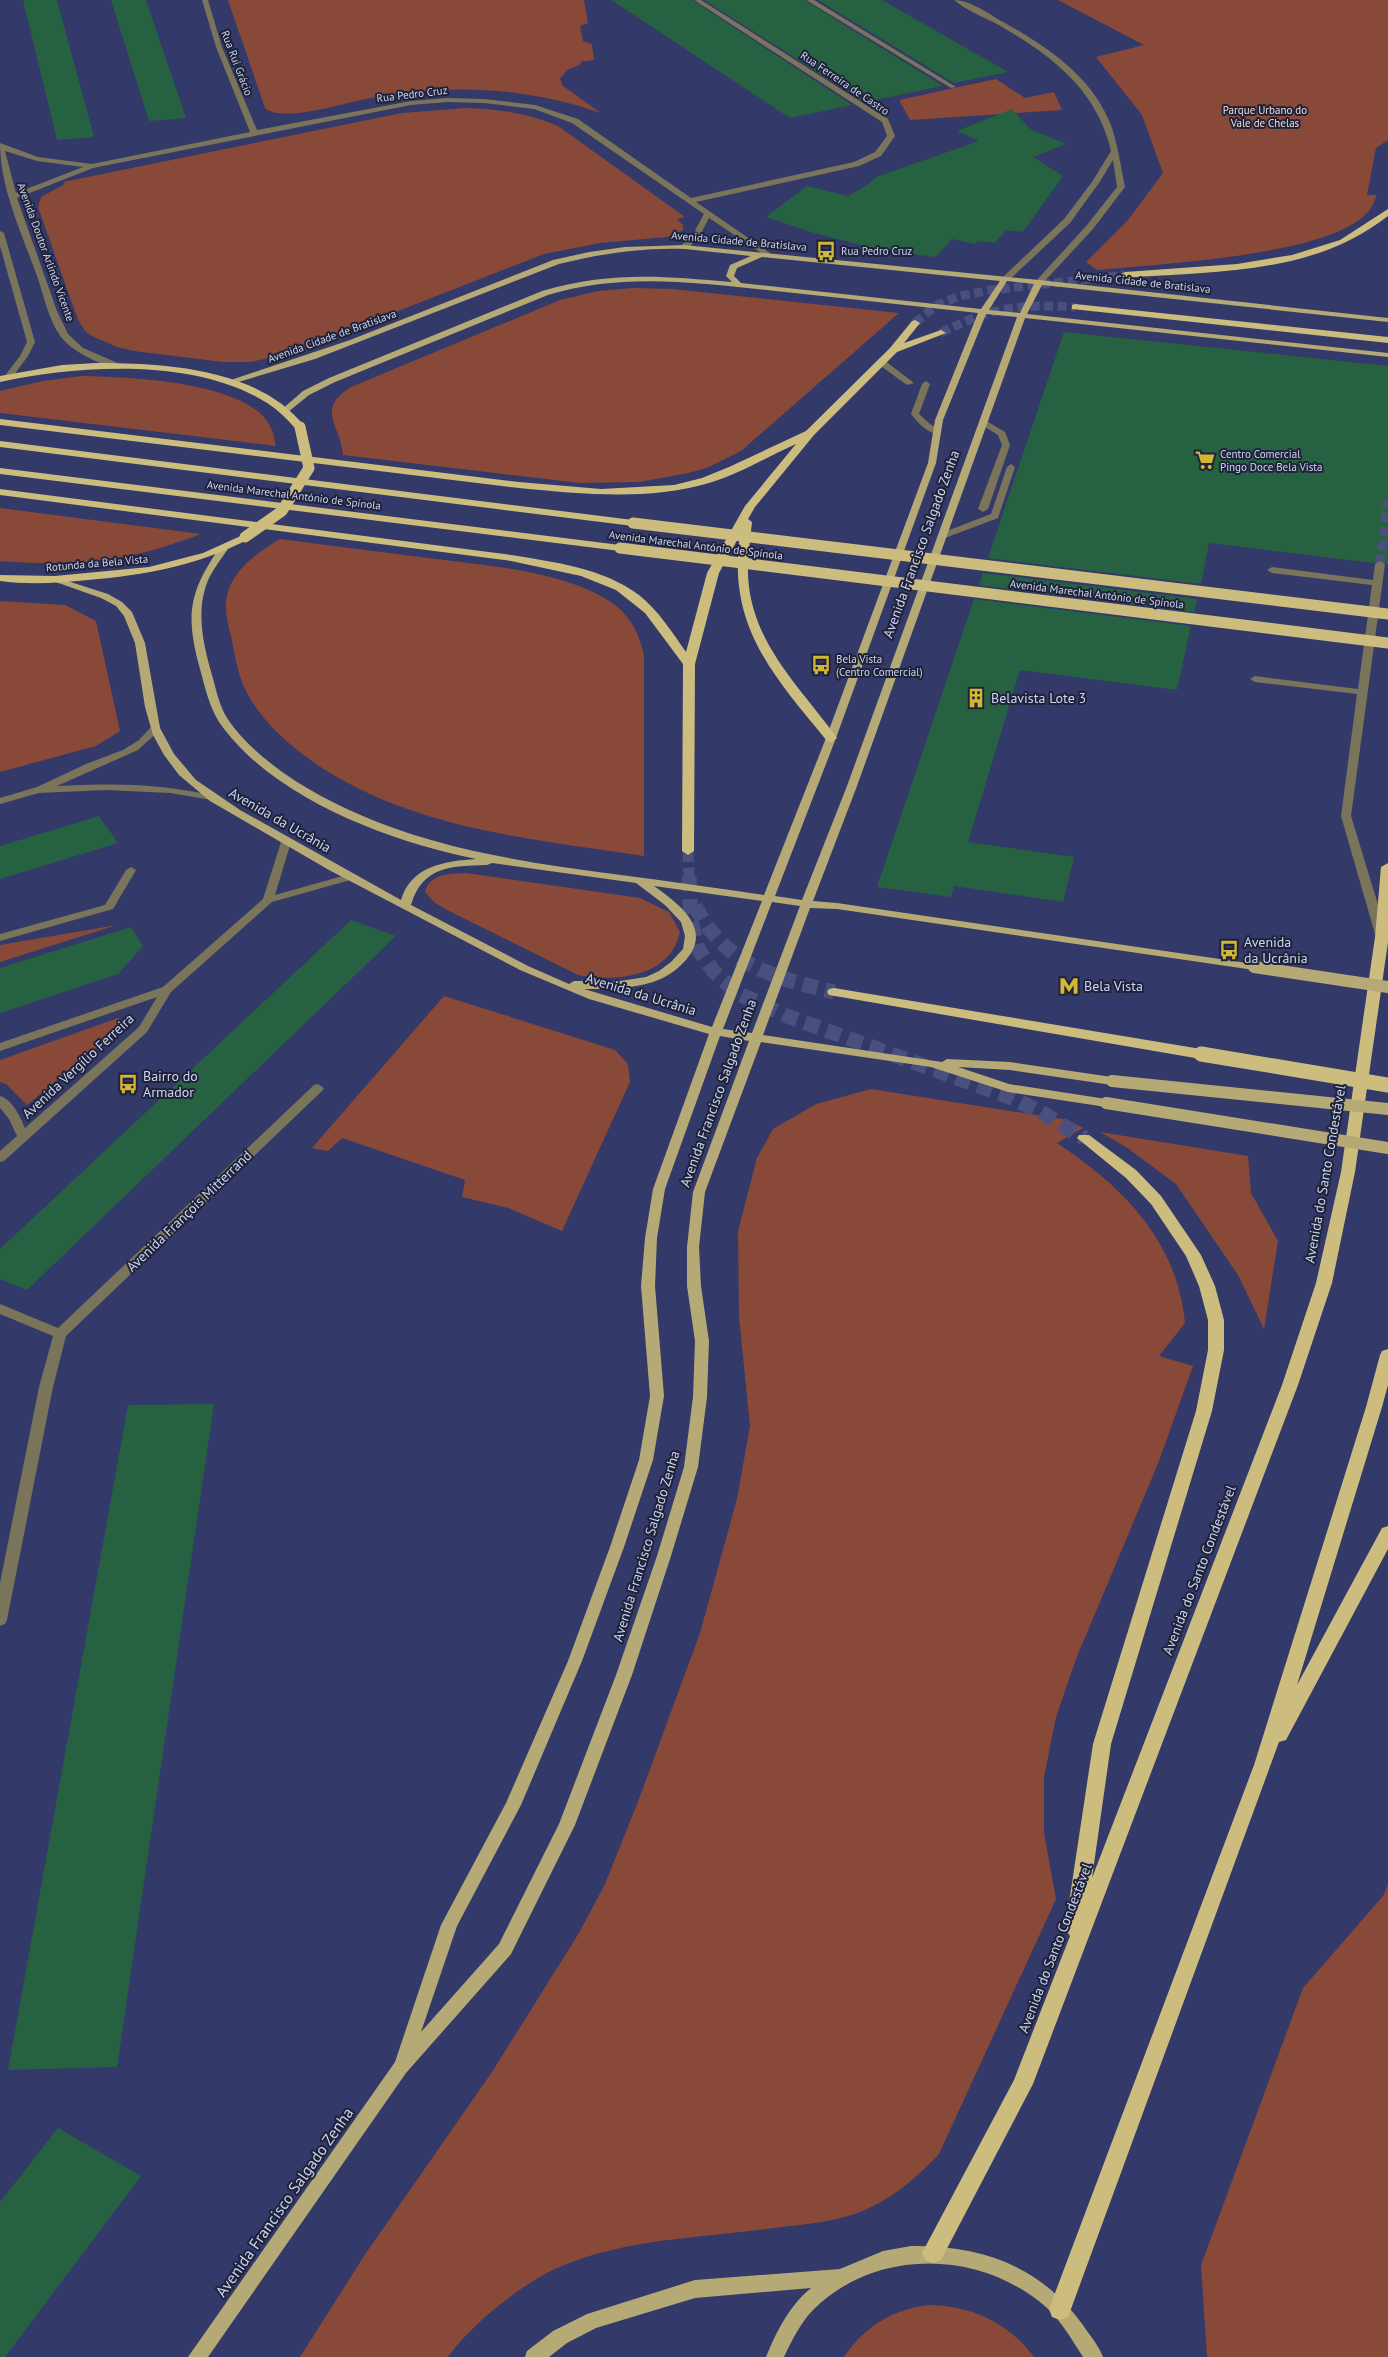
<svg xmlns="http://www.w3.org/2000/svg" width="1388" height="2357" viewBox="0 0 1388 2357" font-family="'PT Sans',sans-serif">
  <rect width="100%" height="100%" fill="#333969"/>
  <!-- green -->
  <path fill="#884938" d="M228 0H584L588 23 580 26 583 41 592 44 594 60 580 62 581 64 567 70 560 79 563 86 601 113C520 85 445 84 361 100 341 104 281 123 265 108Z
    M1058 0H1388V140L1376 148 1367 195H1377C1374 201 1372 208 1368 212 1330 256 1157 264 1097 270L1086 262 1128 220 1163 173 1142 115 1096 57 1144 45Z
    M996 79 1025 98 1054 92 1062 110 910 120 899 100Z
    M465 108C497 109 528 113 558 126L685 217 677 219 683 225V230L667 237 600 243 544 254 291 353 251 362H223L134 351 117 347 94 337 86 332 78 320 38 207 41 197 65 184 63 182 402 113Z
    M633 288 673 289 899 313 741 451 709 467 689 473 639 482 580 483 343 455C340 423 315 410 351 387L560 300 598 291Z
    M82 376C128 377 238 381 267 421 273 429 274 438 276 446L0 413V391L43 381Z
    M0 508 201 534C128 562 78 567 0 561Z
    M280 539C329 545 378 552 428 558 483 565 569 571 615 605 632 618 640 636 644 656V856C526 838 399 828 301 753 279 736 258 715 246 691 238 675 235 657 232 640 229 629 226 618 226 607 225 575 255 554 280 539Z
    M0 601 65 605 96 621 120 731 96 746 0 772Z
    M466 873 640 898 669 912 680 932C670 978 615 982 578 975L445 909 435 903 425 892C430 873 450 874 466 873Z
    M117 925 0 962V945Z
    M444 996 615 1050 628 1064 630 1082 562 1231 508 1208 462 1197 465 1180 342 1138 328 1151 312 1148Z
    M118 1018 125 1024 27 1105 6 1084 0 1082V1060Z
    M871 1089 1068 1120 1083 1128 1057 1143C1123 1187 1177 1240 1185 1323L1159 1356 1193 1366 1159 1461 1076 1659 1056 1717 1044 1777V1833L1056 1899 939 2154C917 2177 896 2196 867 2209 838 2222 805 2224 774 2228 704 2238 629 2238 562 2266 537 2276 513 2294 492 2311 476 2325 460 2340 448 2357H300L364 2256 492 2072 579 1933 605 1884 639 1799 700 1633 737 1499 750 1426 739 1317 738 1231 757 1158 773 1129 816 1104Z
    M1100 1132 1248 1156 1251 1193 1278 1241 1264 1329 1238 1275 1176 1184 1126 1147Z
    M1388 1884V2357H1207L1201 2265 1303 1988 1383 1896Z
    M930 2305C972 2306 1009 2323 1034 2357H844C865 2326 893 2309 930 2305Z"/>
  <!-- building -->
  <path fill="#266241" d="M23 0H57L94 137 57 140Z
    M111 0H146L186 118 149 121Z
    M611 0H692L852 105 790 118Z
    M704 0H804L943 86 865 102Z
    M818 0H882L1008 72 954 83Z
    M1012 109 1030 129 1066 144 1033 157 1063 176 1023 232 1006 230 995 243 978 241 975 244 952 239 936 257 880 250 814 233 766 217 807 186 848 196 866 186 876 177 979 141 957 131Z
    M1064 332 1388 366V565L1381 559 1374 563 1209 543 1201 584 988 558Z
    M983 573 1197 599 1194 612 979 585Z
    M974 599 1191 626 1177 690 1020 670 968 842 1074 857 1063 902 954 886 951 897 877 887Z
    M99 816 118 843 0 879V846Z
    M351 920 396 936 27 1290 0 1279V1249Z
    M131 927 143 946 118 974 0 1013V968Z
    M214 1404 117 2067 8 2070 128 1405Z
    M58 2128 141 2176 5 2357H0V2202Z"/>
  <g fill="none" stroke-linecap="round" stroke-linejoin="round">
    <!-- minor-tunnel -->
    <path stroke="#4a507d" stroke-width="9" stroke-dasharray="9 5" stroke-linecap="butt" d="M1380 564 1388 498"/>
    <!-- highway-tunnel-far2 -->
    <path stroke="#4a507d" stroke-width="9" stroke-dasharray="9 4.5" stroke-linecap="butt" d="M915 323 935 306 960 296 991 290 1125 275
      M941 333C991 307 1019 304 1075 307"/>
    <!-- highway-tunnel-far1 -->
    <path stroke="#4a507d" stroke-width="11" stroke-dasharray="11 5.5" stroke-linecap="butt" d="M688 851 689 877"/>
    <!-- highway-tunnel -->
    <path stroke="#4a507d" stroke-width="15" stroke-dasharray="15 8" stroke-linecap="butt" d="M689 876 691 920 698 949 714 972 739 994 787 1016 1012 1098 1041 1112 1084 1138
      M695 906C727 966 772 977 834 992"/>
    <!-- minor -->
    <path fill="#7a745b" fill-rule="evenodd" d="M202 0H208L222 47 257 130 411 101 448 98 484 99 535 105 578 119 691 198 854 162 875 152 887 136 882 122 694 0H701L888 119 895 136 881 156 859 166 696 202 770 253V257H767L709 218 699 237 687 249H681L680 247 693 234 704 214 572 123 534 109 484 103 448 102 411 105 93 168 17 198 57 311 68 334 83 348 120 364V368L117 369C98 363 74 353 61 337 49 321 44 297 38 279 23 236 0 189 0 143L38 157 92 164 250 132 216 47ZM5 151 37 161 83 167 16 193Z
      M806 0H814L956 87 951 88Z
      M954 0C971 0 990 15 1005 23 1049 48 1094 78 1112 128 1118 147 1121 167 1125 187L1093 229 1042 284 1035 282 1087 225 1117 187 1113 160 1099 183 1070 223 1008 281 1001 279 1064 219 1092 182 1111 151C1097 89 1050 54 997 24 983 17 966 10 954 0Z
      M0 231 4 233 35 342 28 356 11 379 8 380 4 377 20 356 27 342 0 246Z
      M878 360H884L914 383 907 385 878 364Z
      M926 381 930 384 919 414 930 424 941 430V434C929 435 918 423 911 414L922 384Z
      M983 419 1005 432 1010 445 988 509 983 512 978 509 1002 445 998 435 980 424V420Z
      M1011 464 1015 467 998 518 945 538H939V534L991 514 1007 467Z
      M1380 561 1385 564 1351 816 1387 934 1381 937 1375 934 1341 816 1357 694 1255 682 1250 679 1255 676 1358 689 1372 585 1272 573 1267 570 1272 567 1373 580 1375 564Z
      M156 725 160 726V730L138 750 57 786C112 783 164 783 218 797V801L170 793 106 790 39 793 0 804V798L37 787 86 764 123 750 139 740 152 726Z
      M286 839 291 842 275 895 350 874 355 877 354 879 272 902 171 992 147 1032 4 1161 0 1162V1151L17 1136 9 1119 0 1108V1096C12 1099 21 1118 25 1128L139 1027 157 997 0 1051V1043L163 987 263 899 281 842Z
      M131 867 136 870 113 909 0 941V934L105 905 126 870Z
      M318 1084 324 1088 322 1091 66 1336 53 1387 7 1620 5 1624 0 1626V1583L39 1387 53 1336 0 1314V1304L58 1328 314 1085Z"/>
    <!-- major -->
    <path fill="#b5a975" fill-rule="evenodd" d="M684 245 1039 280 1388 318V322L1042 285 1027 314 1388 353V357L1025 318 857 786 813 901 837 903 1254 964 1260 967 1254 970 837 909 810 908 763 1035 942 1062 947 1059 1010 1062 1112 1077 1116 1078 1118 1081 1116 1084 1112 1085 1010 1070 958 1067 1009 1084 1106 1099 1112 1103 1106 1107 1008 1092 931 1067 761 1042 705 1192 699 1247 701 1286 709 1341 707 1397 698 1467 671 1556 632 1675 575 1825 511 1954 406 2073 208 2357H188L395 2062 441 1925 506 1803 568 1661 610 1547 639 1460 650 1396 641 1286 645 1238 653 1189 709 1034 589 999 520 970 329 870 210 801 179 775 164 755 153 735 145 707 135 643 124 616 116 606 101 598 50 580 55 577 108 594 122 602 132 612 145 643 160 728 174 754 196 780 240 810 401 900C411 866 445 861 476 859 388 841 272 798 219 722 209 706 205 687 200 669 185 615 189 592 220 547L223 546 228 549C221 559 214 568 209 578 195 609 203 644 212 675 216 689 219 705 227 718 244 744 271 765 297 782 397 844 507 860 621 875 669 881 716 888 764 895L826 738 928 463 935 420 978 313C914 306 850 299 785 292 705 284 626 271 548 295L335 382 309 395 288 412 281 410 303 391 329 378 542 291C611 271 661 276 732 282L726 276 730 265 751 256C729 254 707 251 685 249 643 247 600 254 559 264L315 359 232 384 225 382 350 340 553 260 589 252 625 247ZM762 257 1000 281 981 309 741 283 734 276 737 268ZM1007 281 1034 284 1020 313 989 310ZM986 314 1017 317 847 786 802 900 775 896 836 738 936 463 943 420ZM492 863 636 883 665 905 681 922 685 936 683 949 671 962 659 971 646 977 620 981H574L569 984 528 966 411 905C422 866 452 866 487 865ZM654 886 762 901 712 1027 584 989C607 989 631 989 653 982 665 978 676 971 685 961 714 929 679 904 654 886ZM772 902 800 906 752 1033 723 1029ZM720 1036 749 1041 693 1192 687 1247V1286L695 1341 693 1397 684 1467 657 1556 616 1675 559 1824 499 1944 421 2032 457 1926 521 1805 582 1661 624 1547 653 1460 664 1396 655 1286 657 1238 665 1189Z
      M911 2246C985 2245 1045 2268 1087 2331 1093 2339 1099 2347 1103 2357H1083C1072 2340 1062 2322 1047 2308 982 2250 877 2247 814 2309 801 2322 792 2340 784 2357H766C777 2331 789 2306 811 2288L695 2298 596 2328 567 2343 549 2357H525L527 2351 553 2331 587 2314 695 2280 840 2269 883 2251Z"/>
    <!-- highway -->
    <path fill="#ccbd7f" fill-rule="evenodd" d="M1388 209V216C1313 275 1216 271 1125 278L1120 275 1125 272 1237 264 1292 255 1340 240Z
      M1075 304 1388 337V343L1072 309V305Z
      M915 320 920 323 904 343 941 330 946 333 897 352 814 435 755 507 748 519 752 522C750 544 746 565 749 587 757 649 803 690 837 738L831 742 827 741C773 675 727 626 740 535L719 573 695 664 694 851 688 855 682 851 683 664 645 613 616 590 581 576 511 561 0 495V489L511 555C554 562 603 568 639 595 658 610 672 632 686 652L707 573 745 506 796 444C767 457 739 474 709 483 647 501 582 494 519 488L0 425V419L519 482 601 489 674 485 702 478 729 467 806 431 890 348 912 321Z
      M96 363C164 363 260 368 305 427L304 429H296C286 418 275 407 262 400 192 358 76 365 0 382V376L62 365Z
      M0 441 633 520 638 523 633 526 0 447Z
      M0 468 620 545 626 548 620 551 0 474Z
      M245 534 249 535V539C197 566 145 575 88 580 58 583 29 585 0 581V575L55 576 149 567 203 553Z
      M1388 863V942L1355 1172 1332 1283 1298 1385 1033 2084 941 2260 933 2263 925 2260 922 2253 1014 2080 1070 1936 1065 1929 1093 1744 1196 1411 1208 1350V1320L1199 1286 1186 1256 1151 1204 1126 1178 1077 1138 1079 1135H1089L1136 1170 1161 1196 1201 1255 1215 1286 1224 1320V1350L1212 1411 1111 1744 1092 1878 1282 1385 1316 1283 1341 1172 1375 937 1381 867Z
      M834 988 1201 1049 1208 1054 1201 1059 829 995 827 992 829 989Z
      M1388 1349V1385L1382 1407 1297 1685 1382 1528 1388 1526V1549L1286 1740 1279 1742 1071 2309 1068 2317 1060 2320 1052 2317 1049 2309 1254 1765 1366 1407 1380 1355 1382 1351Z"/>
    <!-- major-bridge -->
    <path stroke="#b5a975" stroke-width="12" d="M1254 967 1388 987
      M1112 1081 1388 1109
      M1106 1103 1388 1148"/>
    <!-- highway-bridge-far1 -->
    <path stroke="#ccbd7f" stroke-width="11" d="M633 523 1388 614
      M245 537 282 511 309 468 300 427
      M620 548 1388 643"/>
    <!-- highway-bridge -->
    <path stroke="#ccbd7f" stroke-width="15" d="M1201 1054 1388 1085"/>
  </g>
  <!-- icons -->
  <defs>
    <symbol id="bus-bare" viewBox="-9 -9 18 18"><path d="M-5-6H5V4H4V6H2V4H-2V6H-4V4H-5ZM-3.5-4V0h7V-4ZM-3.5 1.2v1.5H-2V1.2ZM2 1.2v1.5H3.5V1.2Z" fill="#d2b635" stroke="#1f2339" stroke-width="2.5" paint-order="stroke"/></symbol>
    <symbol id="supermarket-bare" viewBox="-9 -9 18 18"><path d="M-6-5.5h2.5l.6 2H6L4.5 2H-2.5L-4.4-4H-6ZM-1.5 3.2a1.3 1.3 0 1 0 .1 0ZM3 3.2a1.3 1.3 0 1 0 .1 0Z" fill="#d2b635" stroke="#1f2339" stroke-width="2.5" paint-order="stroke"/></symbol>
    <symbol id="building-bare" viewBox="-9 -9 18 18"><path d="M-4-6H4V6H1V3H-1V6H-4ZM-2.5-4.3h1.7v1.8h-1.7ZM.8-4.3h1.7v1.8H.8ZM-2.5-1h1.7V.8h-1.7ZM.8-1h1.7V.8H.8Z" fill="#d2b635" stroke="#1f2339" stroke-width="2.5" paint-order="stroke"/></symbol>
    <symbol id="metro-bare" viewBox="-9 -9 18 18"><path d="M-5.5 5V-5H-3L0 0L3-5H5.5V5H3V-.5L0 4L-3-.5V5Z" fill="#d2b635" stroke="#1f2339" stroke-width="2.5" paint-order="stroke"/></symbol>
  </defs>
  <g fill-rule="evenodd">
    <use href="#bus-bare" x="812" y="237" width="28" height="28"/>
    <use href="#supermarket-bare" x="1191" y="446" width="28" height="28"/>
    <use href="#bus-bare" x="807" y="651" width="28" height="28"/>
    <use href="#building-bare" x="962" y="684" width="28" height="28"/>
    <use href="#bus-bare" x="1215" y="936" width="28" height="28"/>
    <use href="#metro-bare" x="1055" y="972" width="28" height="28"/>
    <use href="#bus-bare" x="114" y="1070" width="28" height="28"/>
  </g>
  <g text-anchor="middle" stroke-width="4" stroke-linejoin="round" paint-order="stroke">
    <!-- far-street labels -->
    <g font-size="11" fill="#cdd3f0" stroke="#1f2339">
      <text transform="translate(237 63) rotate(69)" y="4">Rua Rui Grácio</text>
      <text transform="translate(845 83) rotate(34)" y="4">Rua Ferreira de Castro</text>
      <text transform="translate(412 94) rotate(-7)" y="4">Rua Pedro Cruz</text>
      <text transform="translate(739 241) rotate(5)" y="4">Avenida Cidade de Bratislava</text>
      <text transform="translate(46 252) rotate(70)" y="4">Avenida Doutor Arlindo Vicente</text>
      <text transform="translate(1143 282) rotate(6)" y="4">Avenida Cidade de Bratislava</text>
      <text transform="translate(332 336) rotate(-20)" y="4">Avenida Cidade de Bratislava</text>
      <text transform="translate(294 495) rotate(7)" y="4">Avenida Marechal António de Spínola</text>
      <text transform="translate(696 545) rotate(7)" y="4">Avenida Marechal António de Spínola</text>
      <text transform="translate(97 563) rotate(-5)" y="4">Rotunda da Bela Vista</text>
      <text transform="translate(1097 594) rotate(7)" y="4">Avenida Marechal António de Spínola</text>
    </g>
    <!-- far-park labels -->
    <g font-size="11" fill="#efd8d2" stroke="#1f2339">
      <text x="1265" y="114">Parque Urbano do<tspan x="1265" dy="13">Vale de Chelas</tspan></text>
    </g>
    <!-- far-poi labels -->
    <g font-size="11" fill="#cdd3f0" stroke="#1f2339" text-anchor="start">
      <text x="841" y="255">Rua Pedro Cruz</text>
      <text x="1220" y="458">Centro Comercial<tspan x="1220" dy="13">Pingo Doce Bela Vista</tspan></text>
      <text x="836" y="663">Bela Vista<tspan x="836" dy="13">(Centro Comercial)</tspan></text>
    </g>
    <!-- street labels -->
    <g font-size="14" fill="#cdd3f0" stroke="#1f2339">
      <text transform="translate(921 544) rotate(-70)" y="5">Avenida Francisco Salgado Zenha</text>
      <text transform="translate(280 820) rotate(30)" y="5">Avenida da Ucrânia</text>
      <text transform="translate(641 994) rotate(17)" y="5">Avenida da Ucrânia</text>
      <text transform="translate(78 1066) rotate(-43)" y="5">Avenida Vergílio Ferreira</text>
      <text transform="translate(718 1093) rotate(-70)" y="5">Avenida Francisco Salgado Zenha</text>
      <text transform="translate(1325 1174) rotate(-80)" y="5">Avenida do Santo Condestável</text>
      <text transform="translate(189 1211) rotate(-44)" y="5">Avenida François Mitterrand</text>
      <text transform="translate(646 1546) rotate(-73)" y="5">Avenida Francisco Salgado Zenha</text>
      <text transform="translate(1199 1570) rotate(-69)" y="5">Avenida do Santo Condestável</text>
      <text transform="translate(1055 1948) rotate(-69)" y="5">Avenida do Santo Condestável</text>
    </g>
    <!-- poi labels -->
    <g font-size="14" fill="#cdd3f0" stroke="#1f2339" text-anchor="start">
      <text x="991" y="703">Belavista Lote 3</text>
      <text x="1244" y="947">Avenida<tspan x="1244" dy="16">da Ucrânia</tspan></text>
      <text x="1084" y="991">Bela Vista</text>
      <text x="143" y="1081">Bairro do<tspan x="143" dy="16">Armador</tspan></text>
    </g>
    <!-- near-street labels -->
    <g font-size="16" fill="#cdd3f0" stroke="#1f2339">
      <text transform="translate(284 2202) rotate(-55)" y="6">Avenida Francisco Salgado Zenha</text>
    </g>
  </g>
</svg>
